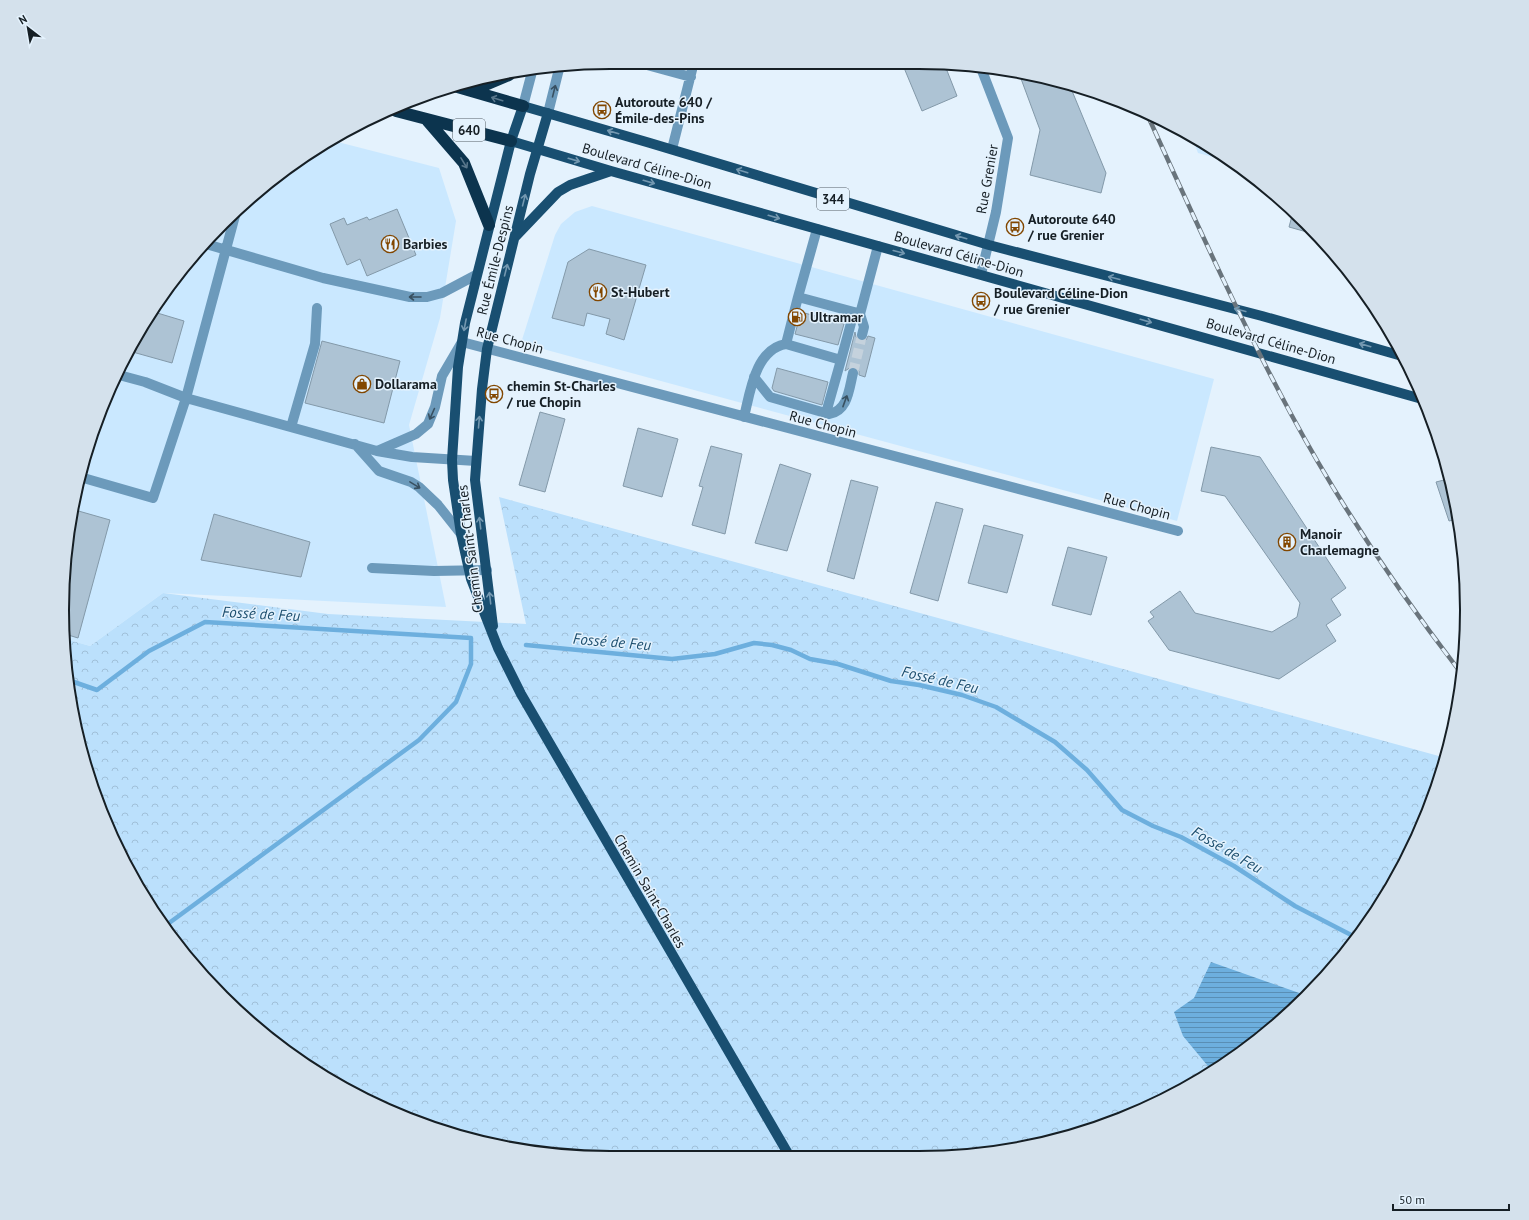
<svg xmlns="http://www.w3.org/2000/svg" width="1529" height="1220" viewBox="0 0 1529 1220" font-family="'PT Sans',sans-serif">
  <defs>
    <pattern id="park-crowns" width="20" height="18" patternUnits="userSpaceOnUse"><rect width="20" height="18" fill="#bbe0fc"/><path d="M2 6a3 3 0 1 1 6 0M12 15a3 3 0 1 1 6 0" fill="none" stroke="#a0c0d8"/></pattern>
    <pattern id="water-rules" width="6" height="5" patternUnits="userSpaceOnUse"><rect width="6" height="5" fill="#6dafde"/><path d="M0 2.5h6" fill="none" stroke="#598eb4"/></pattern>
  </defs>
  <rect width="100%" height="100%" fill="#e4f2fd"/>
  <!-- built -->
  <path fill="#cae8ff" d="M1191 135H1193L1228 161 1198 153Z
    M330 140 439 168 456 221 440 318 409 425 446 607 163 593 90 646 66 639 62 610 81 468 136 336 223 222Z
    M592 206 1214 379 1177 521 521 343 555 235 561 224 575 212Z"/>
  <!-- park -->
  <path fill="url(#park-crowns)" d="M499 497 1446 758 1410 853 1354 944 1280 1022 1193 1085 1095 1129 955 1157 610 1158 503 1148 400 1116 277 1045 198 971 135 884 81 752 66 639 90 646 163 593 328 614 526 624Z"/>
  <!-- water -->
  <path fill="url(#water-rules)" d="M1211 962 1305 995 1280 1022 1212 1071 1183 1036 1174 1012 1194 998Z"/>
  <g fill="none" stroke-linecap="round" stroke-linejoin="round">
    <!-- stream -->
    <path stroke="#6dafde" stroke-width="4.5" d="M526 645 672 659 715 654 754 643 772 645 791 650 810 659 838 664 891 681 919 685 962 695 996 707 1055 742 1087 770 1122 810 1153 826 1181 837 1234 866 1295 906 1357 938
      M71 681 97 690 149 651 205 622 471 638V664L456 702 419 740 165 926"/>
  </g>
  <!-- building -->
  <path fill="#adc3d4" stroke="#8399a9" d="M902 63H944L957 96 922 111Z
    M1020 76 1070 86 1106 173 1101 193 1030 175 1040 130Z
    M397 209 416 255 367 276 360 259 347 265 330 224 344 218 347 225 367 217 369 220Z
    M1293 212 1300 219 1314 234 1289 227Z
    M589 249 646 265 624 340 606 334 610 319 587 313 584 326 552 318 568 262Z
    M154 312 184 321 172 363 129 351 136 336Z
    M801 312 844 324 838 345 795 334Z
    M855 332 856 337 860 341 866 340 868 336 875 338 865 377 859 375V371L855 367H851L845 371Z
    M322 341 400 361 384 423 305 403Z
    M777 368 828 382 822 405 774 391 772 388Z
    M540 412 565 419 545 492 519 485Z
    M638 428 678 439 662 497 623 486Z
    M711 446 742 454 725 534 692 525 703 487 699 486Z
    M1211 447 1260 457 1346 588 1331 599 1341 615 1326 625 1336 641 1279 679 1169 650 1148 621 1154 617 1150 612 1180 591 1195 613 1272 632 1297 617 1300 603 1225 496 1201 491Z
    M780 464 811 474 787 551 755 543Z
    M1448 479 1458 519 1449 521 1436 482Z
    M851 480 878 487 854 579 827 571Z
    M936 502 963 509 938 601 910 593Z
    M75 510 110 520 78 638 65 634 62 610Z
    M214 514 310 542 301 577 201 560Z
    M984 525 1023 535 1007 593 968 583Z
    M1068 547 1107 557 1091 615 1052 605Z"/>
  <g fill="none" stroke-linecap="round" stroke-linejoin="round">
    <!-- minor-tunnel -->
    <path stroke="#c5d2dd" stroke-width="10" stroke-dasharray="10 5" stroke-linecap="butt" d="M853 373 862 335"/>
    <!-- minor -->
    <path stroke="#6c9abb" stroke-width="10" d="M636 62 691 77
      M523 106 532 72
      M548 113 559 69
      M672 149 694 62
      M817 229 798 297 854 312 860 314 878 246
      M206 244 323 278 410 297H427L442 293 476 275
      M981 274 996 212 1008 138 981 68
      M860 314 864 327 862 335
      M786 344 798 297
      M119 375 145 382 186 398 377 451 412 457 476 461
      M754 377 770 397 829 414C848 411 849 389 853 373
      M826 413 841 360
      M744 417C750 393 755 349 786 344L841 360 854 312
      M291 427 315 344 317 308
      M355 444 379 471 411 482 419 487 438 505 461 534
      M377 451 416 434 428 424 435 407 442 376 462 342 1178 531
      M80 477 153 498 186 398 236 212
      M372 568 434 571 487 570"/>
    <!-- major -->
    <path stroke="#194f71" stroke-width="10" d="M511 141 611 171 1422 399
      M515 237 558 192 570 185 611 171
      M493 626 475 480 482 389 487 349 530 174 548 113
      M790 1157 521 694 498 648 471 579 461 534 453 480 452 460 458 367 465 323 511 141 523 106 650 143 989 245 1262 316 1402 356"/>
    <!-- highway -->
    <path stroke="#0c344e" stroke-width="12" d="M454 86 523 106
      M471 91 509 75
      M396 111 511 141
      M426 119 464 163 489 225"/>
    <defs>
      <path id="rail" d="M1147 114C1193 215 1238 316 1291 414 1340 505 1398 591 1461 673"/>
    </defs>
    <!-- rail casing -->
    <use href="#rail" stroke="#69747c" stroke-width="4.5"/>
    <!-- rail -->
    <use href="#rail" stroke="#e4f2fd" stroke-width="3" stroke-dasharray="9" stroke-linecap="butt"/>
  </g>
  <!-- one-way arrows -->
  <defs><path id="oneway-shaft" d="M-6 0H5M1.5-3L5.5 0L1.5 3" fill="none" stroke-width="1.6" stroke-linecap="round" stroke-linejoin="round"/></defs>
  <g stroke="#385061">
    <use href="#oneway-shaft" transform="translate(554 91) rotate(-76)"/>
    <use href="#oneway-shaft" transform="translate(415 297) rotate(-180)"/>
    <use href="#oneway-shaft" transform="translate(845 401) rotate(-70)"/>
    <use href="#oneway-shaft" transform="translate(432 414) rotate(114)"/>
    <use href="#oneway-shaft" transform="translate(415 485) rotate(31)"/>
  </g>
  <g stroke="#58768b">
    <use href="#oneway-shaft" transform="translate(497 99) rotate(-163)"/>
    <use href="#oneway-shaft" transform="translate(464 163) rotate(59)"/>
  </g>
  <g stroke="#7498b0">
    <use href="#oneway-shaft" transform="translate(613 132) rotate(-164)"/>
    <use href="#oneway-shaft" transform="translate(574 160) rotate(16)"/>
    <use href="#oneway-shaft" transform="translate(742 171) rotate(-163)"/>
    <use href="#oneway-shaft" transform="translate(649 182) rotate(16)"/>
    <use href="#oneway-shaft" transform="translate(524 200) rotate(-76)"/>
    <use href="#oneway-shaft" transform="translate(774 217) rotate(16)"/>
    <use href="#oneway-shaft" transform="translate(961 237) rotate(-164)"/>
    <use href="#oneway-shaft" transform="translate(899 252) rotate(15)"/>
    <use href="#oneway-shaft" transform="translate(506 270) rotate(-76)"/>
    <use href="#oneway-shaft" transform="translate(1114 278) rotate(-166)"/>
    <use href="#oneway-shaft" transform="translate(1240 310) rotate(-166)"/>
    <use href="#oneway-shaft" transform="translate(1146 321) rotate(16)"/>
    <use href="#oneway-shaft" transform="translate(465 325) rotate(101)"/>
    <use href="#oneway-shaft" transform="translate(1365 345) rotate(-164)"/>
    <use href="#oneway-shaft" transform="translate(479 422) rotate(-85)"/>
    <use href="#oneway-shaft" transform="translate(480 523) rotate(-97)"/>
    <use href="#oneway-shaft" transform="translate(490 598) rotate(-97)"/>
  </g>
  <!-- icons -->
  <defs>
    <symbol id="bus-ring" viewBox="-11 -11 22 22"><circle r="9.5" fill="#e4f2fd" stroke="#824700" stroke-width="1.5"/><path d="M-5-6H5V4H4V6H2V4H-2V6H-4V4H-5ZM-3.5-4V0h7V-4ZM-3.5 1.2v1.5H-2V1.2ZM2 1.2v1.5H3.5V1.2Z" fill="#824700"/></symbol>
    <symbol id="restaurant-ring" viewBox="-11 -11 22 22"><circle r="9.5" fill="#e4f2fd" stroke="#824700" stroke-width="1.5"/><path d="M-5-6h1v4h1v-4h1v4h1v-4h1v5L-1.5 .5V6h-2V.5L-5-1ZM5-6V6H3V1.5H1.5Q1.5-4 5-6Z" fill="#824700"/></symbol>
    <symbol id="fuel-ring" viewBox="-11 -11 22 22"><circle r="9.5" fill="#e4f2fd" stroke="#824700" stroke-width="1.5"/><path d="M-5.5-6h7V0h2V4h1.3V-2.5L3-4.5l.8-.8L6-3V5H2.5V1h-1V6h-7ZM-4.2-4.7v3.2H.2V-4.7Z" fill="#824700"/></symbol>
    <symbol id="shop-ring" viewBox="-11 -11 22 22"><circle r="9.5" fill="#e4f2fd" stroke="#824700" stroke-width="1.5"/><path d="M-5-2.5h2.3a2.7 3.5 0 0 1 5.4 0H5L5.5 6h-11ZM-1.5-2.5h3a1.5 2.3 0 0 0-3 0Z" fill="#824700"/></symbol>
    <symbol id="building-ring" viewBox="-11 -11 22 22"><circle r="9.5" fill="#e4f2fd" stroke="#824700" stroke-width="1.5"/><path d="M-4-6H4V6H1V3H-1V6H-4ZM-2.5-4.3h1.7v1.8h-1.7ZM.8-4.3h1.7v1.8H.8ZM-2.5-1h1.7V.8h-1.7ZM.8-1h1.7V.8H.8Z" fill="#824700"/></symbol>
  </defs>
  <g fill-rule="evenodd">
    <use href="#bus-ring" x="592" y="100" width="20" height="20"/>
    <use href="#bus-ring" x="1005" y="217" width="20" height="20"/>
    <use href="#restaurant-ring" x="380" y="234" width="20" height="20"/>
    <use href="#restaurant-ring" x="588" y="282" width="20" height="20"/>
    <use href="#bus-ring" x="971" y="291" width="20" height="20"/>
    <use href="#fuel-ring" x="787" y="307" width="20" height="20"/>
    <use href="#shop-ring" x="352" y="374" width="20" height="20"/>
    <use href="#bus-ring" x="484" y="384" width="20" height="20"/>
    <use href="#building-ring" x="1277" y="532" width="20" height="20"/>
  </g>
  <g text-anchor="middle" stroke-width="3" stroke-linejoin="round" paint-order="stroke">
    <!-- shield labels -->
    <g fill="#e4f2fd" stroke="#545e66" stroke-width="1">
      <rect x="453" y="119" width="32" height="22" rx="3"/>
      <rect x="817" y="188" width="32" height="22" rx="3"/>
    </g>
    <g font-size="13" font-weight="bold" fill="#161f25">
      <text x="469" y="135">640</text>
      <text x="833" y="204">344</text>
    </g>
    <!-- poi labels -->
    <g font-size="14" font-weight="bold" fill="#161f25" stroke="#e4f2fd" text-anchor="start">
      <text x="615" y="107">Autoroute 640 /<tspan x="615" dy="16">Émile-des-Pins</tspan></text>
      <text x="1028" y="224">Autoroute 640<tspan x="1028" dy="16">/ rue Grenier</tspan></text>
      <text x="403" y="249">Barbies</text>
      <text x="611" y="297">St-Hubert</text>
      <text x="994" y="298">Boulevard Céline-Dion<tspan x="994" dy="16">/ rue Grenier</tspan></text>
      <text x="810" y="322">Ultramar</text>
      <text x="375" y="389">Dollarama</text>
      <text x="507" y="391">chemin St-Charles<tspan x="507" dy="16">/ rue Chopin</tspan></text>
      <text x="1300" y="539">Manoir<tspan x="1300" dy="16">Charlemagne</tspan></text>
    </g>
    <!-- street labels -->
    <g font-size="14" fill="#161f25" stroke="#e4f2fd">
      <text transform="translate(647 166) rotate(16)" y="5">Boulevard Céline-Dion</text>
      <text transform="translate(987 179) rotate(-80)" y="5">Rue Grenier</text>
      <text transform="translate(959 254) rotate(16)" y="5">Boulevard Céline-Dion</text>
      <text transform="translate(495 260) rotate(-76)" y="5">Rue Émile-Despins</text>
      <text transform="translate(510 340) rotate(15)" y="5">Rue Chopin</text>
      <text transform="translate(1271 341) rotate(16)" y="5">Boulevard Céline-Dion</text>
      <text transform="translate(823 424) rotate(15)" y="5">Rue Chopin</text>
      <text transform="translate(1137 506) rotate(15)" y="5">Rue Chopin</text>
      <text transform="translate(470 549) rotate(-97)" y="5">Chemin Saint-Charles</text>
      <text transform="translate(650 891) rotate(60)" y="5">Chemin Saint-Charles</text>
    </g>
    <!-- water labels -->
    <g font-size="15" font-style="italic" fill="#1d4f6f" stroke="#e4f2fd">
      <text transform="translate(261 614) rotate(3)" y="5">Fossé de Feu</text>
      <text transform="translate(612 642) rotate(5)" y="5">Fossé de Feu</text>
      <text transform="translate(940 680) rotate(13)" y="5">Fossé de Feu</text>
      <text transform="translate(1227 850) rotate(30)" y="5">Fossé de Feu</text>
    </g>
  </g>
  <!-- crop -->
  <path d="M0 0H1529V1220H0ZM610 69H919A541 541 0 0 1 1460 610V610A541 541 0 0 1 919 1151H610A541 541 0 0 1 69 610V610A541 541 0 0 1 610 69Z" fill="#d4e1ec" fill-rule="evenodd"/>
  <path fill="none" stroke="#161f25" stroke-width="2" d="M610 69H919A541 541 0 0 1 1460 610V610A541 541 0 0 1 919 1151H610A541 541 0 0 1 69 610V610A541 541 0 0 1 610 69Z"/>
  <!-- north arrow -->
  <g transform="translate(28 28) rotate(329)" stroke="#e4f2fd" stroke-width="3" paint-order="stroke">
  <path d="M0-3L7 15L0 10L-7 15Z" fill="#161f25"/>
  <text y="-6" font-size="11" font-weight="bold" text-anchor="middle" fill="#161f25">N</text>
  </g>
  <!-- scale -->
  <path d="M1393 1204v6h116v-6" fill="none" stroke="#161f25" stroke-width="2"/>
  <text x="1399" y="1204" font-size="12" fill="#161f25" stroke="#e4f2fd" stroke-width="3" paint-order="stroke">50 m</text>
</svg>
